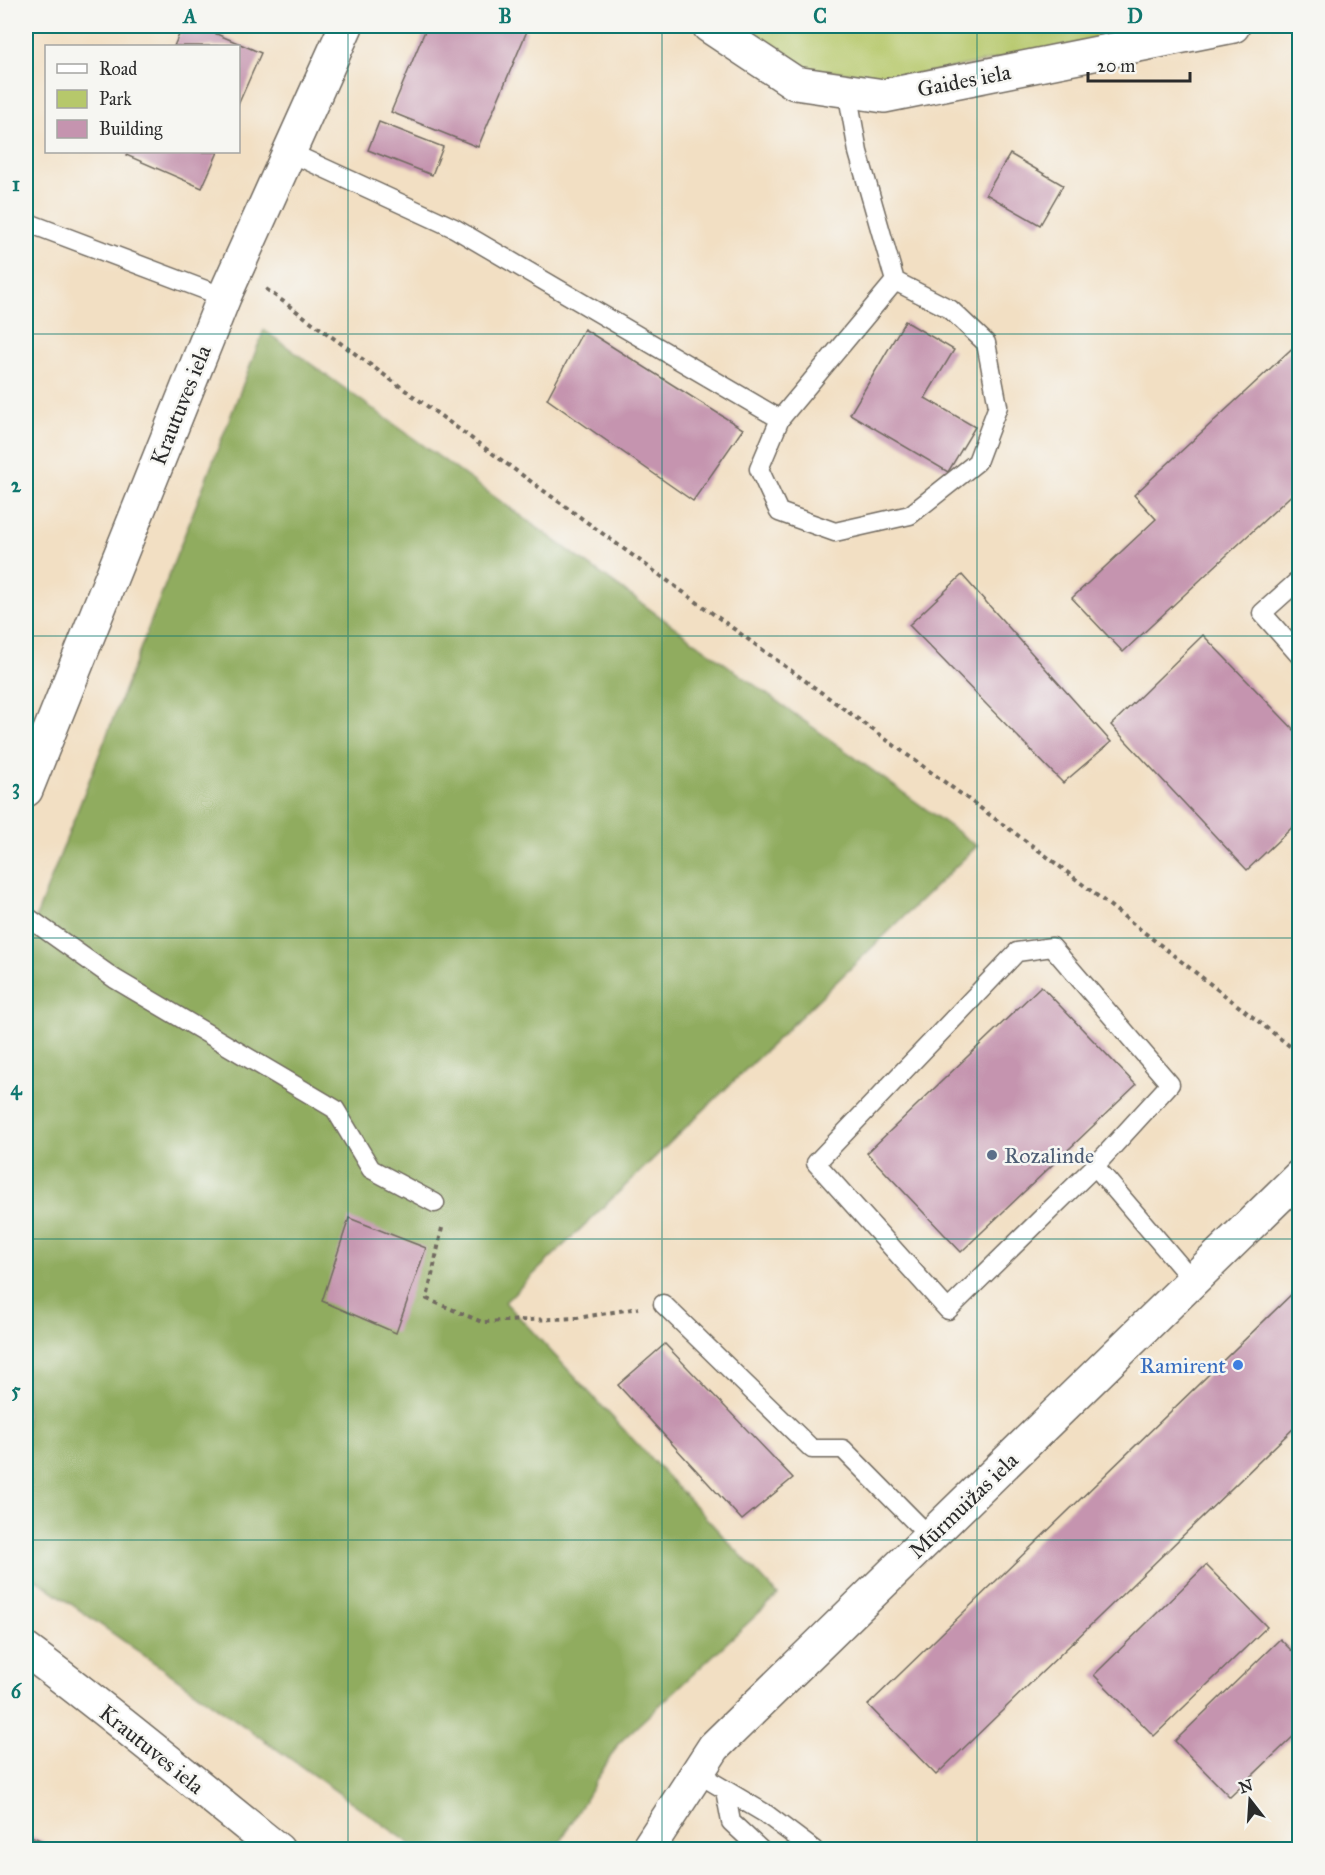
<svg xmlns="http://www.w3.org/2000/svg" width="1325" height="1875" viewBox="0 0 1325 1875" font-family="'IM FELL Great Primer',serif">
  <rect width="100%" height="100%" fill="#f6f6f2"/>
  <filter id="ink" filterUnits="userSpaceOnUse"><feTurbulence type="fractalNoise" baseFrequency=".0167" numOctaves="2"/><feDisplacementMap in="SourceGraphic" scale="12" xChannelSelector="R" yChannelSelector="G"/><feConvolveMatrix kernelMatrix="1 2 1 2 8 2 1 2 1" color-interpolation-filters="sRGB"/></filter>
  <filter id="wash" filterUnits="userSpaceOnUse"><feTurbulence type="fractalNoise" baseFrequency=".008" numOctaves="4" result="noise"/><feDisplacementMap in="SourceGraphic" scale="24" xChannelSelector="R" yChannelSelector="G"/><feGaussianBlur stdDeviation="1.35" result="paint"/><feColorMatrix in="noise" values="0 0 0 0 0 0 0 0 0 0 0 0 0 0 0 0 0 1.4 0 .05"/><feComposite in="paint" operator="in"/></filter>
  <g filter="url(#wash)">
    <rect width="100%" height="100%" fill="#f2dfc3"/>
    <!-- green -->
    <path fill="#b6c86b" stroke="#707a4b" stroke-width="1.5" d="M727 26H1171L894 79 803 68Z"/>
    <!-- forest -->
    <path fill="#90ac5f" stroke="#5e6c45" stroke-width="1.5" d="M264 330 977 846 505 1302 778 1595 618 1744 556 1849H418L26 1572V943Z"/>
    <g id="blocks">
      <!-- building -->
      <path fill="#c594af" d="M183 26H198L261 53 238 105V46H174Z
        M427 26H513L527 31 478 147 391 112Z
        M379 122 443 147 432 175 368 150Z
        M128 152H218L202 188 126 155Z
        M1010 154 1063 185 1040 225 986 194Z
        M905 321 954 350 925 398 975 427 948 472 850 414Z
        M584 329 743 429 693 501 547 399Z
        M1300 341V487L1123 652 1072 598 1156 519 1134 495Z
        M962 575 1111 742 1063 783 909 625Z
        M1203 635 1300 736V820L1247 870 1111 725Z
        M1041 986 1136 1085 961 1252 867 1153Z
        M349 1218 426 1248 396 1333 322 1301Z
        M1300 1286V1422L936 1775 868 1705Z
        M665 1344 793 1478 742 1520 618 1385Z
        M1206 1565 1267 1627 1154 1736 1094 1675Z
        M1280 1639 1300 1659V1730L1230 1797 1175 1741Z
        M26 1834 62 1849V1850H26Z"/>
    </g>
  </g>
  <g filter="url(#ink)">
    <use href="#blocks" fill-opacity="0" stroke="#716a60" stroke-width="1.5"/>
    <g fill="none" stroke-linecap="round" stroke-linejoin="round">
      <defs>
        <path id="service" d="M289 152 454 228 780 419 895 281 858 152 847 90
          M26 222 224 297
          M780 419 759 469 779 512 835 532 910 515 977 462 998 406 986 343 950 309 895 281
          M1300 579 1262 613 1300 656
          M26 916 115 979 335 1109 371 1169 435 1203
          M1095 1166 948 1310 816 1163 1017 952 1052 947 1170 1084 1095 1166 1193 1281
          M663 1304 812 1449H843L930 1537
          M697 1773 766 1814 814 1850
          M725 1790 731 1822 761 1850"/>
        <path id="minor" d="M709 26 795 83 884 96 1233 26
          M26 790 224 297 346 26
          M26 1650C112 1713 194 1783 278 1850"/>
        <path id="tertiary" d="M647 1850 714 1747 1300 1176"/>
      </defs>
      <!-- service casing -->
      <use href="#service" stroke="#716a60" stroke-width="21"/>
      <!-- minor casing -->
      <use href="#minor" stroke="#716a60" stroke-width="36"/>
      <!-- tertiary casing -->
      <use href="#tertiary" stroke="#716a60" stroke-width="36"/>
      <!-- path -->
      <path stroke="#716a60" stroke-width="4" stroke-dasharray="4.5 4.5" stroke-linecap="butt" d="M266 289 1045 855 1300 1054
        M442 1228 427 1299 482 1322 577 1318 638 1308"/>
      <!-- service -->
      <use href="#service" stroke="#fff" stroke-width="18"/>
      <!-- minor -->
      <use href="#minor" stroke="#fff" stroke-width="33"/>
      <!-- tertiary -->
      <use href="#tertiary" stroke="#fff" stroke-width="33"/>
    </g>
  </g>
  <!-- grid -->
  <path fill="none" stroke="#0f766e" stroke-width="1.5" stroke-opacity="0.55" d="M348 26V1850M662 26V1850M977 26V1850M26 334H1300M26 636H1300M26 938H1300M26 1239H1300M26 1540H1300"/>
  <!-- markers -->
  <circle fill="#5c6f8a" stroke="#f6f6f2" stroke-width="2" cx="992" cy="1155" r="6"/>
  <circle fill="#3f7fe0" stroke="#f6f6f2" stroke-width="2" cx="1238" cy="1365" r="6"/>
  <g text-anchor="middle" stroke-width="5" stroke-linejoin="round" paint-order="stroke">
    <!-- street labels -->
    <g font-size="22" fill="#2b2b2b" stroke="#f6f6f2">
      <text transform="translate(964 80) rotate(-11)" y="8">Gaides iela</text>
      <text transform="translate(180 405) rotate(-68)" y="8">Krautuves iela</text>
      <text transform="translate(963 1505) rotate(-44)" y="8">Mūrmuižas iela</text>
      <text transform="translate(152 1749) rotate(39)" y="8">Krautuves iela</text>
    </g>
    <!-- service labels -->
    <g font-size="22" fill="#4e5e75" stroke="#f6f6f2" text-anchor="start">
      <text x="1004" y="1163">Rozalinde</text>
    </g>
    <!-- shop labels -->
    <g font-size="22" fill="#366cbe" stroke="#f6f6f2" text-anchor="end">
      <text x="1226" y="1373">Ramirent</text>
    </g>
  </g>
  <!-- margin -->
  <rect width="1325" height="1875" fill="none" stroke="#f6f6f2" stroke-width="66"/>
  <!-- legend -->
  <rect x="45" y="45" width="195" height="108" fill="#f6f6f2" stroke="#a5a5a2" stroke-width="1.5"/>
  <rect x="57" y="64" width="30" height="9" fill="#ffffff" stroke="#a5a5a2" stroke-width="1.5"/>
  <text x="99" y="75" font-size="18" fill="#2b2b2b">Road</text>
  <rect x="57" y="90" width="30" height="18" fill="#b6c86b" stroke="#a5a5a2" stroke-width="1.5"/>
  <text x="99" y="105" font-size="18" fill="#2b2b2b">Park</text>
  <rect x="57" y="120" width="30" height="18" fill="#c594af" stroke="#a5a5a2" stroke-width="1.5"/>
  <text x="99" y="135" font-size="18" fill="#2b2b2b">Building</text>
  <!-- north arrow -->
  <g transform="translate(1250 1800) rotate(343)" stroke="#f6f6f2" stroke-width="4.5" paint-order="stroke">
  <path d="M0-4.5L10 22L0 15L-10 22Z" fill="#2b2b2b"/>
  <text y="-9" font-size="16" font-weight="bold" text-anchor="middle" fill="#2b2b2b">N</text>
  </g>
  <!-- scale -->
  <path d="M1088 72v9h102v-9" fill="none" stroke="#2b2b2b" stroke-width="3"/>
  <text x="1097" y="72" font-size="18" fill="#2b2b2b" stroke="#f6f6f2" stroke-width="4.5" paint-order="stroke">20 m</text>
  <rect x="33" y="33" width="1259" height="1809" fill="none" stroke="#0f766e" stroke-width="2"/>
  <g font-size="20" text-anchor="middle" font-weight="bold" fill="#0f766e">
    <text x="190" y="23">A</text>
    <text x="505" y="23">B</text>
    <text x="820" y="23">C</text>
    <text x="1135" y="23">D</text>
    <text x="16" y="191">1</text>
    <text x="16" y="492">2</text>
    <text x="16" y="794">3</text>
    <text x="16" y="1095">4</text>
    <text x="16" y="1397">5</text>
    <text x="16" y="1698">6</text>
  </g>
</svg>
